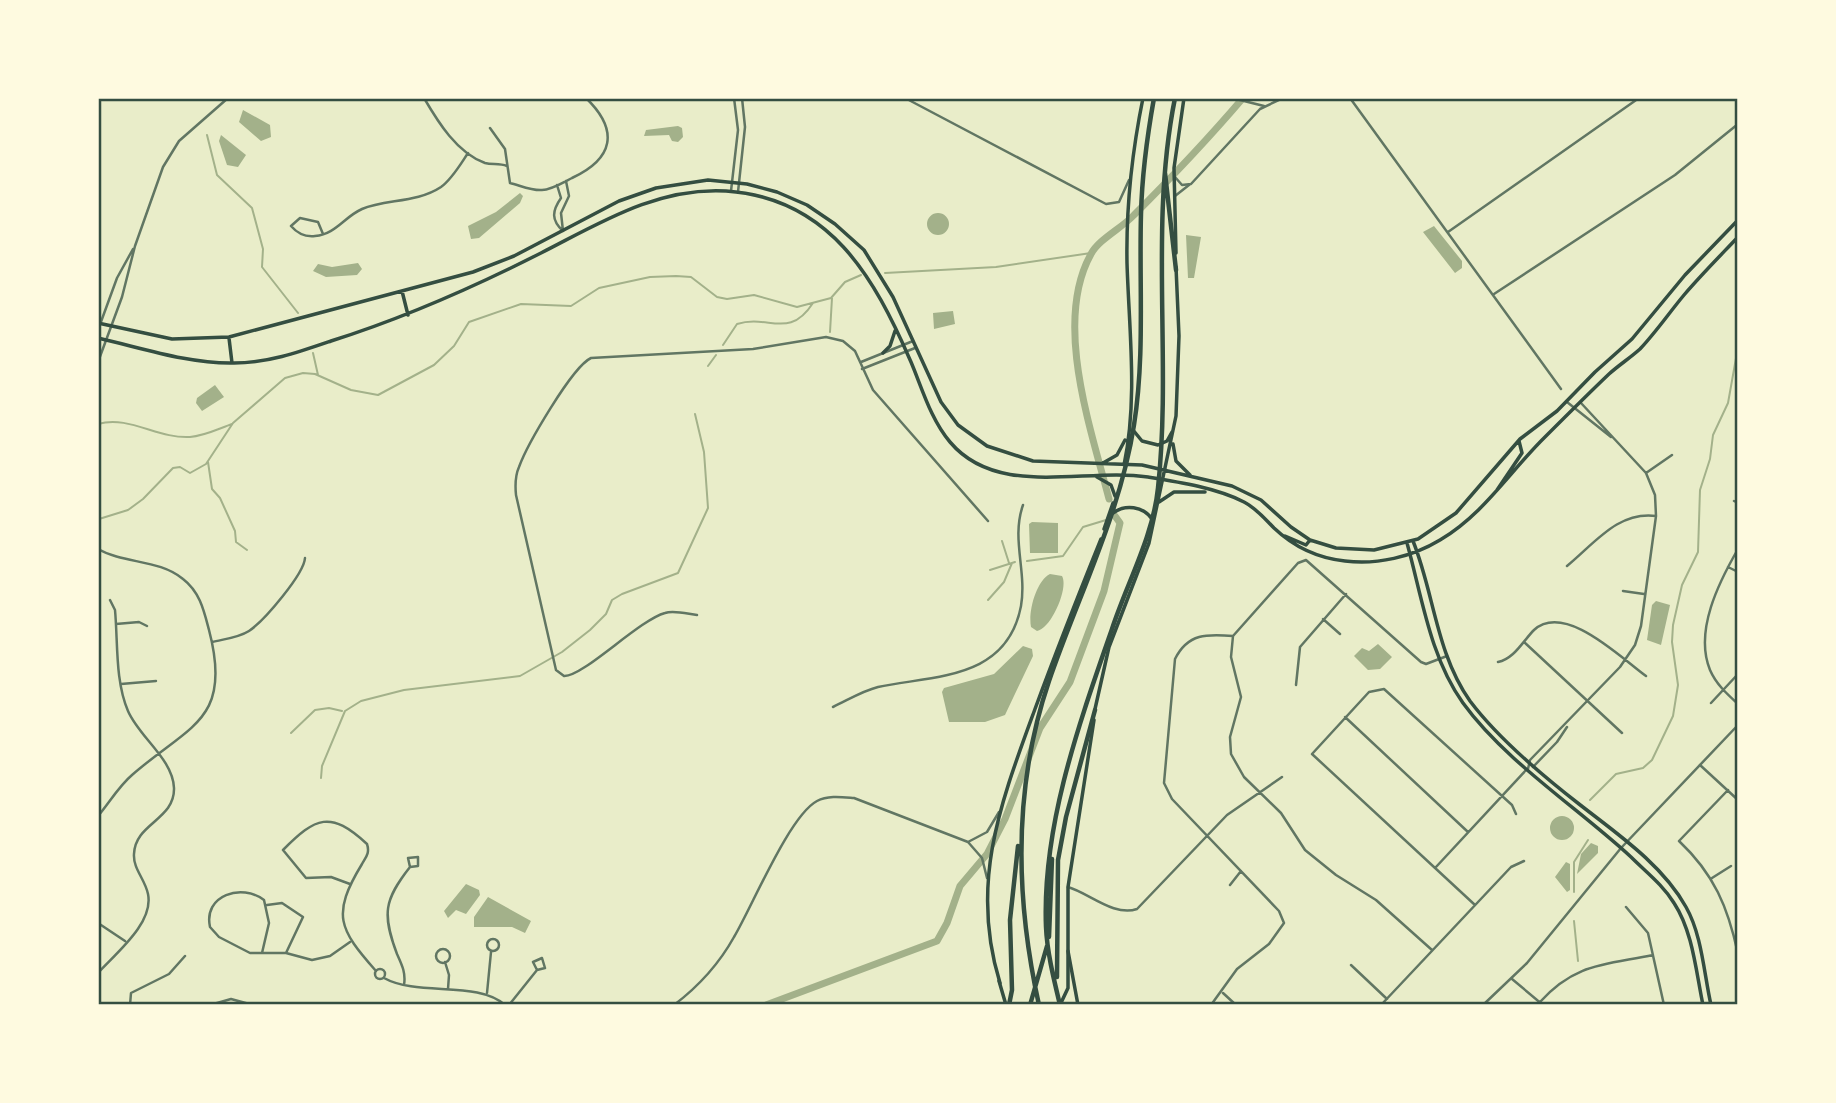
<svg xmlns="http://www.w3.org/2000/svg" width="1836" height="1103" viewBox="0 0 1836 1103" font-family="'Open Sans',sans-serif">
  <rect width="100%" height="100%" fill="#e9edc9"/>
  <!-- water -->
  <path fill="#a3b18a" d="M243 110 270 125 271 137 261 141 239 122Z
    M678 126 682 128 683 137 678 142 672 141 669 135 644 136 646 130Z
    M221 135 246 155 238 167 227 165 219 141Z
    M520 193 523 196 520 203 479 238 471 239 468 226 496 212Z
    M927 224a11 11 0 1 1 22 0a11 11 0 1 1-22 0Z
    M1434 226 1462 261V268L1455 273 1423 232Z
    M1186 235 1201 237 1194 278H1188Z
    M358 263 362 269 357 275 326 277 313 271 318 264 332 267Z
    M953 311 955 324 934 329 933 313Z
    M215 385 224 397 202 411 196 403 197 398Z
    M1032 522 1058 523V553H1030L1029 524Z
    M1050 574 1062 576C1069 588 1051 629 1037 631L1031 627C1028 612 1036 581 1050 574Z
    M1656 601 1670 605 1661 645 1647 640 1652 605Z
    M1378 644 1392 657 1380 669 1368 670 1354 656 1362 648 1369 651Z
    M1023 646 1032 649 1033 656 1005 715 985 722H949L942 692 944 688 994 674Z
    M1550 828a12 12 0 1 1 24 0a12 12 0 1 1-24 0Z
    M1591 843 1598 846V853L1577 874 1581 854Z
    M1566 862 1570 864V890L1567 892 1555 877Z
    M466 884 479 890 480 895 466 914 456 910 448 918 444 911Z
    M488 897 531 921 525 933 512 927H474V917Z"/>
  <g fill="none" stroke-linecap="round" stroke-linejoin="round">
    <!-- stream -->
    <path stroke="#a3b18a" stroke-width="2" d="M207 135 217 175 252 208 263 249 262 267 298 313
      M885 273 996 267 1091 253
      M830 332 832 298
      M723 345 737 324C769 314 789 340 813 303
      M313 353 318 375
      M708 366 716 355
      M98 424C129 415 158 439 190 437 204 436 218 429 232 424
      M208 462 212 489 220 498 235 531 236 542 247 550
      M99 519 128 510 143 499 173 468 180 467 190 473 206 464 233 423 285 378 303 373 315 374 351 390 378 395 434 365 454 346 469 322 521 304 571 306 599 288 650 277 676 276 691 277 717 297 727 299 754 295 797 307 831 298 845 282 861 275
      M1002 541 1009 563
      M1027 561 1063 556 1083 527 1106 520
      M990 570 1015 562
      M988 600 1004 582 1012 563
      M291 733 315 710 329 708 342 711
      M321 778 322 766 345 711 361 701 404 690 520 676 562 652 590 630 606 614 612 600 622 594 678 573 708 508 704 452 695 414
      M1590 800 1616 774 1643 768 1652 760 1673 716 1678 685 1672 642 1673 625 1682 585 1698 552 1700 490 1710 459 1713 435 1728 403 1738 347
      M1574 892V862L1588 840
      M1574 921 1578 961
      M774 1001 775 1005"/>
    <!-- river -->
    <path stroke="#a3b18a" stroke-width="7" d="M1109 499C1091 429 1053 322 1091 254 1099 239 1122 228 1134 215 1172 177 1208 139 1243 98
      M766 1005 937 941 947 923 960 886 987 854 1005 819 1040 728 1070 682 1104 591 1120 523 1115 516"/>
    <!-- minor -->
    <path stroke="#617663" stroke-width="2.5" d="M424 98C438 122 457 153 485 163 492 165 499 163 507 166
      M905 98 1106 204 1119 202 1129 180
      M1232 98 1264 106
      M1350 98 1561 389
      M490 128 505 149 510 183C519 185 532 191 542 190 551 190 564 182 572 178 613 159 620 131 586 98
      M557 185 561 198C552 211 551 220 563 231
      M1175 196 1189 185
      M563 231 561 213 569 196 566 181
      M1448 232 1639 98
      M323 234 318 222 300 218 291 226C297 233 306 237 315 236 336 234 344 217 362 209 385 199 417 203 441 187 452 179 460 165 468 153
      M1494 294 1675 175 1738 124
      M861 362 913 341
      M862 369 915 348
      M1567 402 1611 437
      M1646 473 1672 455
      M1734 501 1738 503
      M98 549C124 564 159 559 183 579 200 592 204 611 209 630 233 721 189 725 132 775 119 786 109 803 98 816
      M1738 549C1719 582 1694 631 1710 670 1716 684 1727 694 1738 704
      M1567 566C1595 543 1618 511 1656 516
      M1728 567 1738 572
      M1623 591 1644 594
      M697 615C688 614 674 610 665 613 639 620 583 677 564 676L556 670 516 495C515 485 515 476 519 467 527 445 572 367 591 358L753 349 826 337 843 341 855 351 873 390 988 521
      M1323 619 1340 634
      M116 624 139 622 147 626
      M212 642C224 639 238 638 249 631 264 621 304 574 305 558
      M1524 642 1622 733
      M1498 662C1514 659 1523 641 1534 630 1565 602 1621 658 1646 676
      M121 684 156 681
      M1296 685 1300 647 1346 594
      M1711 703 1738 674
      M833 707C848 700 862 691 878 687 935 675 1007 680 1021 606 1027 571 1011 539 1023 505
      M1345 717 1468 832
      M1700 765 1738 800
      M1533 767 1557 742 1567 727
      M1528 769 1530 760 1620 667 1635 645 1641 626 1656 516 1655 495 1646 473 1581 403
      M1728 790 1679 841C1714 874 1728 907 1738 954
      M1436 867 1527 769
      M1712 878 1731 866
      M350 884 331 877 306 878 283 850C316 817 330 810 367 844 370 853 366 857 362 864 331 915 339 929 376 971
      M1230 885 1241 871
      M1068 887C1089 893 1114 917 1137 909L1227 815 1282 777
      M267 905 282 903 303 917 286 953
      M1475 905 1312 754 1369 692 1384 689 1512 805 1516 814
      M1626 907 1648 933 1664 1005
      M98 923 125 941
      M487 945a6 6 0 1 1 12 0a6 6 0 1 1-12 0Z
      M436 956a7 7 0 1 1 14 0a7 7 0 1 1-14 0Z
      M1432 950 1376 900 1336 875 1305 850 1281 813 1244 777 1231 754 1230 737 1241 697 1231 657 1233 636 1298 563 1306 560 1421 662 1426 664 1447 656
      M262 953 269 923 264 900C242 883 203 895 210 927L219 937 250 953H286L312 960 330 956 350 942
      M445 962 449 975 448 989
      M1351 965 1387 999
      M375 974a5 5 0 1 1 10 0a5 5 0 1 1-10 0Z
      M98 973C116 953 154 923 148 894 145 879 133 869 134 854 135 823 175 820 174 788 173 759 139 737 128 711 115 681 118 642 115 610L110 600
      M384 978C418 997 478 980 505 1005
      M1512 979 1543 1005
      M404 985C406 973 402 965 397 954 382 914 384 900 410 867L418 866V857L408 858 410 867
      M487 993 491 952
      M1223 993 1236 1005
      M1540 1002C1575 963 1605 965 1653 955
      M130 1005 131 993 169 974 185 956
      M210 1005 231 999 253 1005
      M509 1005 537 970 545 968 542 958 533 962 537 970
      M1211 1005 1237 969 1269 944 1284 923 1279 911 1172 799 1164 783 1175 659C1188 633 1207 634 1233 636
      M1381 1005 1511 867 1524 861"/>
    <!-- tertiary -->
    <path stroke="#617663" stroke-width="2.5" d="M1175 177 1182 185 1191 184 1260 109 1283 98
      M731 191 738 130 734 98
      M738 192 745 127 742 98
      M98 330 117 278 133 249
      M98 362 122 297 135 246 163 167 179 141 228 98
      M968 842 987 832 999 812
      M674 1005C699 986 719 964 734 937 752 907 789 816 817 801 828 795 842 797 854 798L968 842 982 858 987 878
      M1483 1005 1527 963 1621 848 1738 725"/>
    <!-- secondary -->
    <path stroke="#344e41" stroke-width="3.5" d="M1176 253 1174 168 1184 98
      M402 291 408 315
      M98 323 172 339 229 337 473 272 514 256 619 201 656 188 708 180 747 184 777 192 807 205 835 224 864 250 893 297 941 402 958 425 987 446 1033 461 1142 465 1232 486 1261 500 1291 527 1310 540 1336 548 1374 550 1418 539 1456 513 1520 439 1557 411 1595 372 1632 339 1685 275 1738 220
      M98 338C142 348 189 364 234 363 268 363 299 352 331 341 404 318 472 288 541 253 600 223 657 187 726 191 830 198 874 277 911 362 922 388 931 420 950 442 998 499 1085 467 1148 477 1179 482 1217 488 1244 502 1256 508 1265 519 1274 528 1294 547 1317 558 1345 561 1377 565 1412 557 1440 540 1484 514 1510 471 1546 436 1567 415 1588 394 1609 374 1619 365 1630 358 1640 349 1656 332 1669 313 1684 295 1701 275 1720 256 1738 237
      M229 338 232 363
      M883 353 890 346 895 331
      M1133 430 1142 441 1158 445 1167 441 1172 432
      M1173 444 1176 461 1190 475
      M1103 463 1117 455 1125 440
      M1124 465C1138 399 1129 330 1127 263 1126 207 1132 152 1143 98
      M1097 477 1111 485 1115 496
      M1497 490 1522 453 1519 441
      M1159 502 1174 492H1205
      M1113 513C1125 504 1143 506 1152 519
      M1104 529 1113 503
      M1285 536 1306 545 1310 540
      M1413 541C1434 593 1436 653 1470 701 1497 737 1543 776 1579 804 1616 833 1662 864 1686 907 1702 935 1704 974 1711 1005
      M1407 543C1422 597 1430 657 1463 703 1505 761 1578 808 1631 857 1646 872 1663 885 1674 903 1693 932 1696 972 1703 1005
      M1095 709 1109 647 1149 543 1176 416 1179 336 1176 267
      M1000 983C969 883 1001 802 1035 709 1056 652 1078 596 1101 539
      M1078 1005 1068 951V887L1094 720"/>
    <!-- primary -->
    <path stroke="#344e41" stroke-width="3.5" d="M999 981 1006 1005
      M1060 1005 1068 988V951"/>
    <!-- motorway -->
    <path stroke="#344e41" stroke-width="4.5" d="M1165 173 1176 270
      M1049 937 1052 859
      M1057 977 1058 860 1066 817 1095 710
      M1009 1005 1012 990 1010 920 1018 846
      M1030 1005 1047 946
      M1039 1005C1015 897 1013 787 1049 681 1078 596 1120 515 1134 425 1145 356 1139 284 1141 214 1142 174 1147 137 1154 98
      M1060 1005C1054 980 1047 952 1046 927 1042 826 1079 724 1112 629 1127 583 1153 537 1158 488 1172 358 1149 227 1175 98"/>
  </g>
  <!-- border -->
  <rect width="1836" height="1103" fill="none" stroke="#fefae0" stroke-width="200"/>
  <rect x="100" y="100" width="1636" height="903" fill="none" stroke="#344e41" stroke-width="2.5"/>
</svg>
